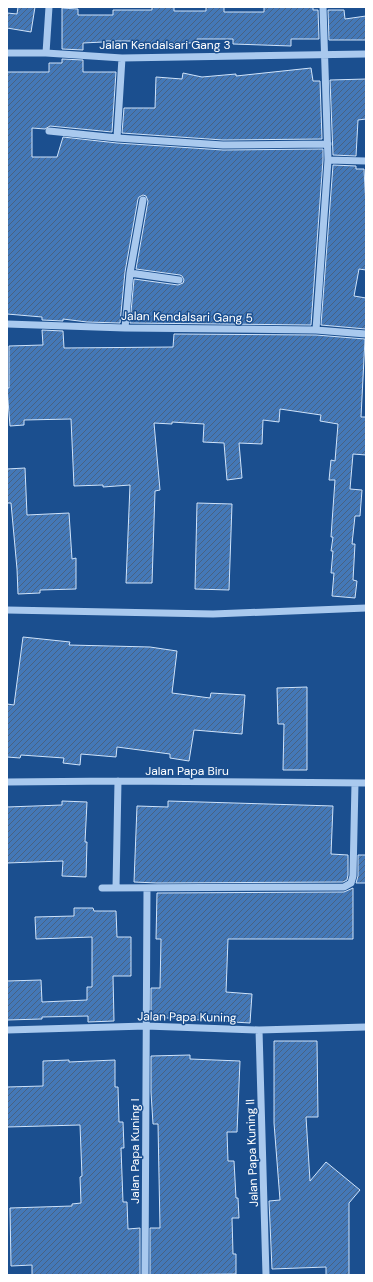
<svg xmlns="http://www.w3.org/2000/svg" width="373" height="1282" viewBox="0 0 373 1282" font-family="'DM Sans',sans-serif">
  <defs>
    <pattern id="building-hatch" width="6" height="6" patternUnits="userSpaceOnUse"><rect width="6" height="6" fill="#4478b7"/><path d="M-1 1l2-2M0 6l6-6M5 7l2-2" fill="none" stroke="#486282"/></pattern>
  </defs>
  <rect width="100%" height="100%" fill="#1b4f8f"/>
  <!-- building -->
  <path fill="url(#building-hatch)" stroke="#cfe3fa" d="M18 7H35L31 32 7 28V13L17 14Z
    M152 7H174V11H206V7H224V12H264V7H313V10H318L319 39H291V46L233 44V39H197V43H170V48H133V41H103V42L83 43V50L62 49V8L78 9V15H113V10H152Z
    M328 10H344L345 19 366 16V40H329Z
    M62 59 83 60V72H116L112 132 50 126 45 129 32 128V157H57L63 137 117 143 223 150 323 149V160L311 325 130 323 134 279 178 285 183 283 184 280 182 276 180 275 136 269 148 201 146 196 143 195 139 197 138 199 125 272 120 323 87 322 63 319V321L42 320V317L7 314V72H49V63H62Z
    M311 68 313 81H320L322 139 223 140 122 133 124 108H155L156 77 182 79 183 73 202 77 236 74V76Z
    M366 79V119L358 120 356 156 333 155 330 80Z
    M333 165 356 166V169H364L366 206V270L359 269 354 296 366 298V329L321 325Z
    M42 330 63 331 64 348 173 347 174 334 316 335 365 339 361 417H366V455L353 454 350 489 362 490 360 516H355L352 544H355L353 580 357 581 355 598 332 596 334 573H331L333 551H331L333 537H331L335 480H329L331 460 335 461 338 424 320 421 321 415 280 409 279 422 263 420 262 444 239 443 242 478 227 480 224 443 203 442 204 424 172 422V424L154 423 160 490 155 491 152 583H126L130 485 103 487V485L74 486 71 419 24 420V425L10 426 7 388H9V346L43 345Z
    M25 468 27 515 69 513 72 559 76 558V589L40 590V593L18 594 17 569 11 503H7V469Z
    M197 503 232 504 229 590 195 589Z
    M23 637 70 642 69 645 150 647 177 651 172 693 210 698 211 693 245 695 242 734 194 730 189 761 170 758V754L117 747 116 757 81 754 80 765 63 763 64 758 21 755 20 758 7 757V704L14 705Z
    M307 687V770H283L284 724H278L277 688Z
    M62 801 87 802 85 842H87L86 877 62 876 63 861 7 863V807L62 805Z
    M168 801 333 806 331 854 348 855V875L347 880 343 882 157 883 134 882 137 806 168 807Z
    M358 855H366V883H356L358 876Z
    M353 888V939H228L226 992 252 994 250 1023 151 1017V988H160L161 939H156L157 893 344 892Z
    M74 908H93L94 911H116L117 937H131V976H113L114 1021 88 1022V1016L42 1017V1019L7 1020V981L41 980 42 1002 87 1000V987H92V937L36 939 35 917 74 916Z
    M274 1041H317L318 1117H306L310 1181 326 1162 360 1190 349 1203V1275H326V1267L272 1269 269 1201 280 1200 274 1123Z
    M190 1055V1059L240 1061 237 1132H227L228 1161H234L236 1198H238L239 1218H232L233 1254H236V1274L150 1275V1228H160L158 1124H153L151 1092V1056Z
    M69 1060V1062L115 1060V1087H118L119 1122H123L124 1148H121L123 1202H127L128 1229 140 1228V1275H32V1265L11 1266 10 1208 72 1206V1204L81 1203 80 1177 82 1176 80 1125 7 1127V1087L43 1086V1061Z"/>
  <g fill="none" stroke-linecap="round" stroke-linejoin="round">
    <!-- minor -->
    <path stroke="#a9c9ee" stroke-width="7" d="M7 53H46L122 58 366 54
      M46 53 49 7
      M49 131 117 138 223 145 328 144
      M117 138 122 58
      M328 160 366 161
      M130 273 179 280
      M7 324 125 328 316 330 366 334
      M125 328 130 273 143 200
      M316 330 328 160 323 7
      M7 610 213 614 366 608
      M7 782 118 781 366 783
      M102 888 344 887 351 883 353 876 355 783
      M116 888 118 781
      M7 1030 146 1026 259 1030 366 1027
      M259 1030 266 1275
      M145 1275 147 888"/>
  </g>
  <g text-anchor="middle" stroke-width="3" stroke-linejoin="round" paint-order="stroke">
    <!-- street labels -->
    <g font-size="12" fill="#fff" stroke="#1b4f8f">
      <text x="165" y="49">Jalan Kendalsari Gang 3</text>
      <text transform="translate(187 317) rotate(1)" y="4">Jalan Kendalsari Gang 5</text>
      <text x="187" y="775">Jalan Papa Biru</text>
      <text transform="translate(187 1017) rotate(1)" y="4">Jalan Papa Kuning</text>
      <text transform="translate(135 1151) rotate(-90)" y="4">Jalan Papa Kuning I</text>
      <text transform="translate(252 1153) rotate(-92)" y="4">Jalan Papa Kuning II</text>
    </g>
  </g>
  <!-- border -->
  <rect width="373" height="1282" fill="none" stroke="#ffffff" stroke-width="16"/>
</svg>
